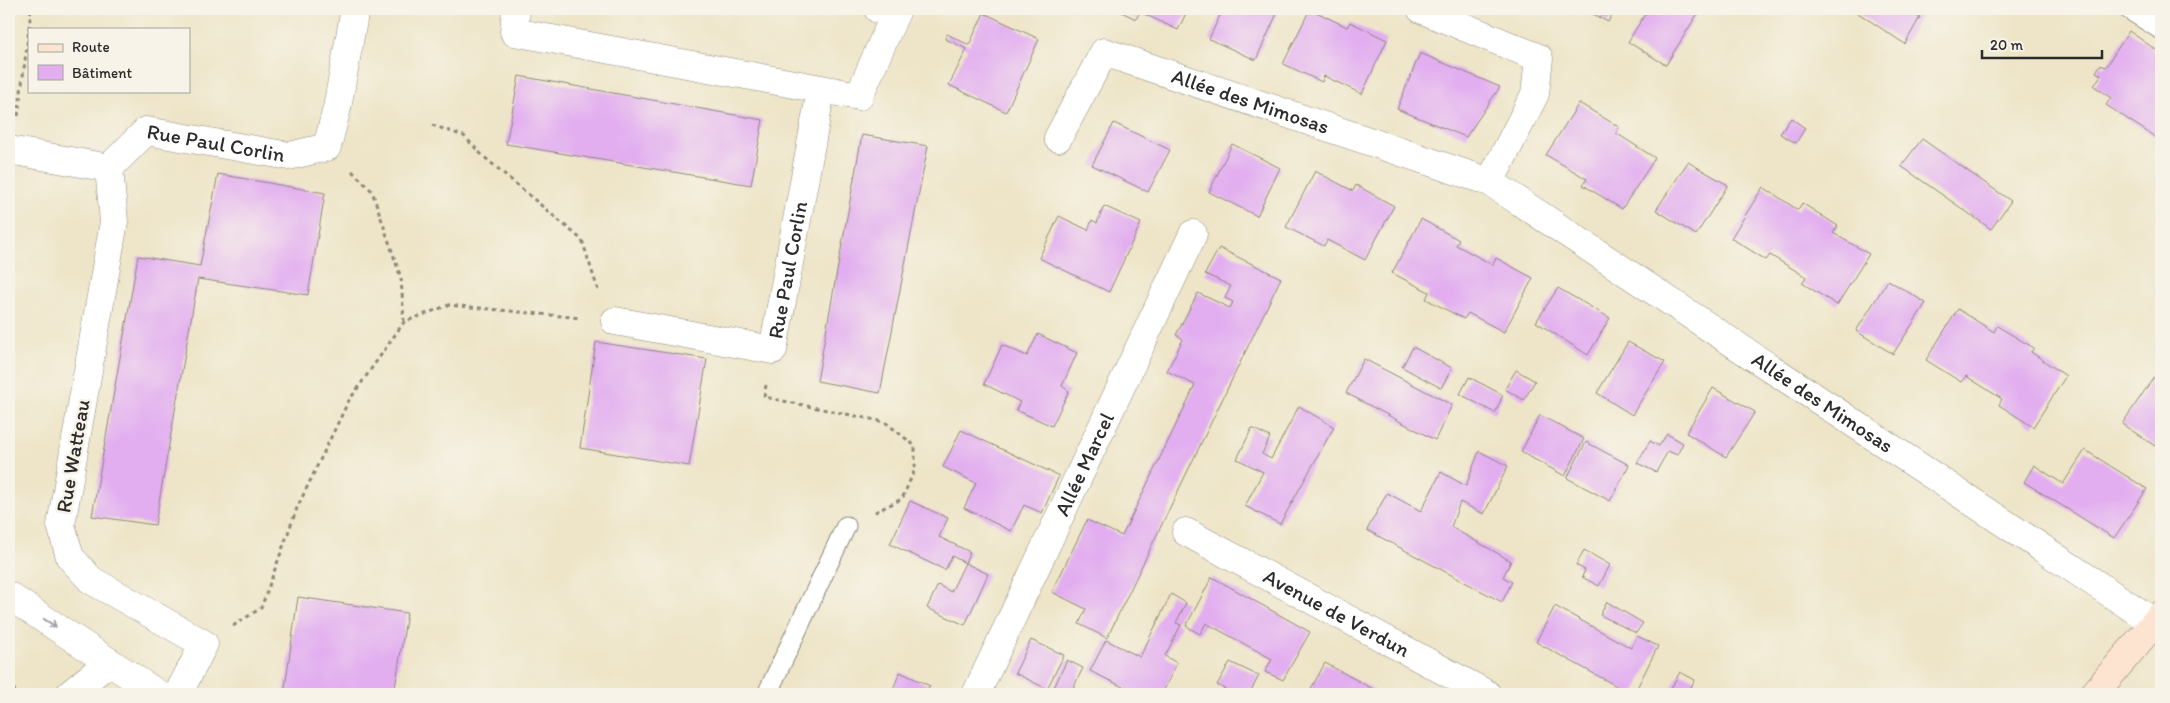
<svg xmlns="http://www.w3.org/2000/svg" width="2170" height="703" viewBox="0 0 2170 703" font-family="Itim,sans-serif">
  <rect width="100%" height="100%" fill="#f7f3e8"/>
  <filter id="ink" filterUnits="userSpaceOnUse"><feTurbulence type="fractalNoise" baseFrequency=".02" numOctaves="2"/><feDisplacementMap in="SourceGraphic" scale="10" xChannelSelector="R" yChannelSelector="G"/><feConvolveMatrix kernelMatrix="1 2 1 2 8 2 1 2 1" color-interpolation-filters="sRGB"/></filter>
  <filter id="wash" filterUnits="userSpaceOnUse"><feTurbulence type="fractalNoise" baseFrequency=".0096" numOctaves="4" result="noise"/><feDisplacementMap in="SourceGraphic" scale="20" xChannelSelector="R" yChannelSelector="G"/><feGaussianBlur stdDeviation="1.12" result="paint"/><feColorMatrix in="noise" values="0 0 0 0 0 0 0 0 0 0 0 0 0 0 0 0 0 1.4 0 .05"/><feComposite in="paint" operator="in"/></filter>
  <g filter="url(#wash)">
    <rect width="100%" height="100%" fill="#eee5c8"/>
    <g id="blocks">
      <!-- building -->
      <path fill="#e2aef0" d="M1115 9H1188L1178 30 1140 12 1136 19Z
        M1223 9H1279L1256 60 1209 39Z
        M1310 9 1347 27 1350 22 1387 40 1362 94 1324 76 1322 82 1283 64Z
        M1584 9H1615L1608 22Z
        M1648 9H1691L1698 13 1666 65 1628 42Z
        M1852 9H1907L1920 17 1905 44Z
        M984 13 1039 39 1006 112 949 85 967 49 945 39 947 34 969 45Z
        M2129 31 2159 52 2161 48V133L2159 131 2155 137 2106 105 2111 98 2094 86 2101 75 2096 72 2100 65 2106 67Z
        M1420 53 1500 87 1466 137 1397 109Z
        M519 76 763 120 751 185 506 144Z
        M1579 103 1619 127 1616 133 1655 158 1622 209 1583 185 1587 179 1546 155Z
        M1791 118 1805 128 1796 143 1780 134Z
        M1114 123 1170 150 1148 192 1092 165Z
        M862 135 928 146 880 393 817 381Z
        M1922 139 2011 201 1991 229 1901 166Z
        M1232 144 1280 168 1257 216 1209 192Z
        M1688 162 1728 185 1696 235 1656 210Z
        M1315 171 1353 191 1356 185 1394 206 1365 260 1327 240 1324 246 1286 227Z
        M218 174 325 193 308 295 198 279 155 525 92 516 138 256 200 266Z
        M1763 187 1798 210 1802 203 1838 226 1833 233 1869 254 1837 305 1802 283 1806 277 1770 255 1766 260 1731 238Z
        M1104 206 1141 223 1109 292 1039 258 1059 216 1088 230 1092 220 1097 223Z
        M1421 219 1459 240 1456 245 1493 265 1496 258 1533 278 1504 332 1468 313 1464 319 1426 299 1429 292 1392 273Z
        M1219 248 1281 278 1107 638 1079 624 1086 609 1052 592 1087 520 1122 536 1189 398 1195 385 1167 371 1183 339 1176 335 1198 293 1230 308 1233 302 1225 298 1231 286 1205 274Z
        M1888 280 1926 303 1893 354 1856 331Z
        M1558 288 1610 318 1588 355 1536 322Z
        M1958 309 1994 332 1997 326 2034 348 2031 352 2066 376 2033 427 1999 405 2002 399 1966 376 1961 382 1926 360Z
        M1038 334 1077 353 1062 386 1069 391 1052 426 1016 410 1020 402 984 384 1002 345 1027 356Z
        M596 342 707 359 689 466 580 448Z
        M1628 342 1665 362 1632 415 1597 393Z
        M1413 347 1452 368 1441 388 1402 367Z
        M1364 359 1452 405 1435 440 1346 393Z
        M1516 370 1535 381 1524 400 1505 389Z
        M1469 377 1503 395 1495 413 1460 394Z
        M2154 377 2161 382V450L2122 424Z
        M1713 388 1755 412 1726 457 1686 433Z
        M1299 406 1334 427 1280 524 1245 506 1263 472 1237 459 1252 428 1270 437 1262 454 1271 459Z
        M1540 415 1584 439 1565 476 1521 452Z
        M961 430 1059 476 1042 513 1024 505 1011 531 964 508 976 483 943 467Z
        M1667 434 1683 443 1677 455 1668 451 1656 472 1637 463 1650 441 1659 446Z
        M1586 442 1629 465 1610 501 1567 478Z
        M2085 450 2147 489 2114 538 2024 482 2034 465 2063 484Z
        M1479 451 1508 466 1484 514 1460 502 1451 527 1511 561 1503 577 1512 582 1502 602 1367 530 1387 493 1421 511 1441 472 1466 486Z
        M910 501 948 518 939 537 970 552 965 563 952 556 945 570 890 544Z
        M1584 550 1610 565 1599 586 1582 577 1585 570 1576 565Z
        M965 563 988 574 965 625 927 608 938 585 951 592Z
        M1212 577 1310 632 1283 680 1265 672 1272 659 1206 623 1200 634 1186 626Z
        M1171 594 1186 603 1176 623 1181 625 1165 656 1177 663 1162 694H1121L1125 688 1090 671 1106 640 1140 657Z
        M298 597 407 613 394 694H284Z
        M1607 602 1643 623 1636 633 1600 615Z
        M1555 606 1631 648 1637 636 1658 646 1634 694H1631L1536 642Z
        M1031 640 1064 655 1047 689 1015 673Z
        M1067 660 1083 668 1070 694H1051Z
        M1230 662 1259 676 1249 694H1234L1217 685Z
        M1325 663 1375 690 1382 694H1308Z
        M900 672 930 686 926 694H891Z
        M1680 672 1695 680 1687 694H1668Z"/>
    </g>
  </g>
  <g filter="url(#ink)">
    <use href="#blocks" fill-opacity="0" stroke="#8c887a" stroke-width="1"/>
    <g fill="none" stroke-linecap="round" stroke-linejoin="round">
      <defs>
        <path id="service" d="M2128 9 2161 30
          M767 694 846 526"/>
        <g id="minor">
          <path d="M516 9 514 32 859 96 896 12 878 9"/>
          <path id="s1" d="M1058 138 1104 52 1490 182 1535 94 1539 58 1421 9"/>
          <path id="s2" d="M9 150 109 168 146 131 289 156 327 147 337 108 355 9"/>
          <path d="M109 168 114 222 61 525 70 557 91 580 204 644 178 694"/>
          <path id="s3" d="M1490 182 2155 623"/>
          <path id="s4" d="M615 321 773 350 821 90"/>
          <path id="s5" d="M1186 532 1487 694"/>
          <path d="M9 596 158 694"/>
          <path d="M70 694 109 662"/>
          <path id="s6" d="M976 694 1193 234"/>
        </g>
        <path id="secondary" d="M2094 694 2161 615"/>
      </defs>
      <!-- service casing -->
      <use href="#service" stroke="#8c887a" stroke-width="21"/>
      <!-- minor casing -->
      <use href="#minor" stroke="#8c887a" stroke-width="29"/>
      <!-- secondary casing -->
      <use href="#secondary" stroke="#8c887a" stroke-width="29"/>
      <!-- path -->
      <path stroke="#8c887a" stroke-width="3" stroke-dasharray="4 4" stroke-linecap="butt" d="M29 29 31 9
        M18 116 29 29
        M432 125 464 136 483 156 582 240 598 290
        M352 171 372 191 401 278 404 322
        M9 216 11 185
        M766 385 764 397 885 422 915 446V469L902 499 873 513
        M233 626 261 608 297 508 348 402 404 322 449 305 581 318
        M9 648 10 639
        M9 665 15 694"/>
      <!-- service -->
      <use href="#service" stroke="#fff" stroke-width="19"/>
      <!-- minor -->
      <use href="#minor" stroke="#fff" stroke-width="28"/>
      <!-- secondary -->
      <use href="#secondary" stroke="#fde4d1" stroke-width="28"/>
    </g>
    <!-- one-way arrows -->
    <defs><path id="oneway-shaft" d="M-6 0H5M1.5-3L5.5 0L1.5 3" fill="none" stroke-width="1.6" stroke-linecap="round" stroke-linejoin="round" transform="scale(1.25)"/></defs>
    <use stroke="#a0a0a0" href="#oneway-shaft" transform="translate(50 623) rotate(33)"/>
  </g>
  <g text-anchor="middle" stroke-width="5" stroke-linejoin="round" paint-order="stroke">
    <!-- street labels -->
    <g font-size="21" fill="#2b2b2b" stroke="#f7f3e8">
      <text dy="7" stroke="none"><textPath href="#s1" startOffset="252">Allée des Mimosas</textPath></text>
      <text dy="7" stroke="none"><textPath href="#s2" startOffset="225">Rue Paul Corlin</textPath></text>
      <text dy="7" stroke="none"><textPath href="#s4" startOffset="242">Rue Paul Corlin</textPath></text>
      <text dy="7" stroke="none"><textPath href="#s3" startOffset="399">Allée des Mimosas</textPath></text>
      <text transform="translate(73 456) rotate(-80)" y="7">Rue Watteau</text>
      <text dy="7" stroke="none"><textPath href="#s6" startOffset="254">Allée Marcel</textPath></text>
      <text dy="7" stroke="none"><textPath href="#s5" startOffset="171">Avenue de Verdun</textPath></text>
    </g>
  </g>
  <!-- margin -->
  <rect width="2170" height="703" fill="none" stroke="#f7f3e8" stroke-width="30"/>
  <!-- legend -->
  <rect x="28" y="28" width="162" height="65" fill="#f7f3e8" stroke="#a5a39c"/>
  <rect x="38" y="44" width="25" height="8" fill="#fde4d1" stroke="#a5a39c"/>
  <text x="72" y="52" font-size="15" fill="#2b2b2b">Route</text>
  <rect x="38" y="65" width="25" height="15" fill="#e2aef0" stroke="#a5a39c"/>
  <text x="72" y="78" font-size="15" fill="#2b2b2b">Bâtiment</text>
  <!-- scale -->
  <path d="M1982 50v8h120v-8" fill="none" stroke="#2b2b2b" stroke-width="2.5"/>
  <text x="1990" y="50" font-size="15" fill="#2b2b2b" stroke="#f7f3e8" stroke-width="4" paint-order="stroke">20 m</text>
</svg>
